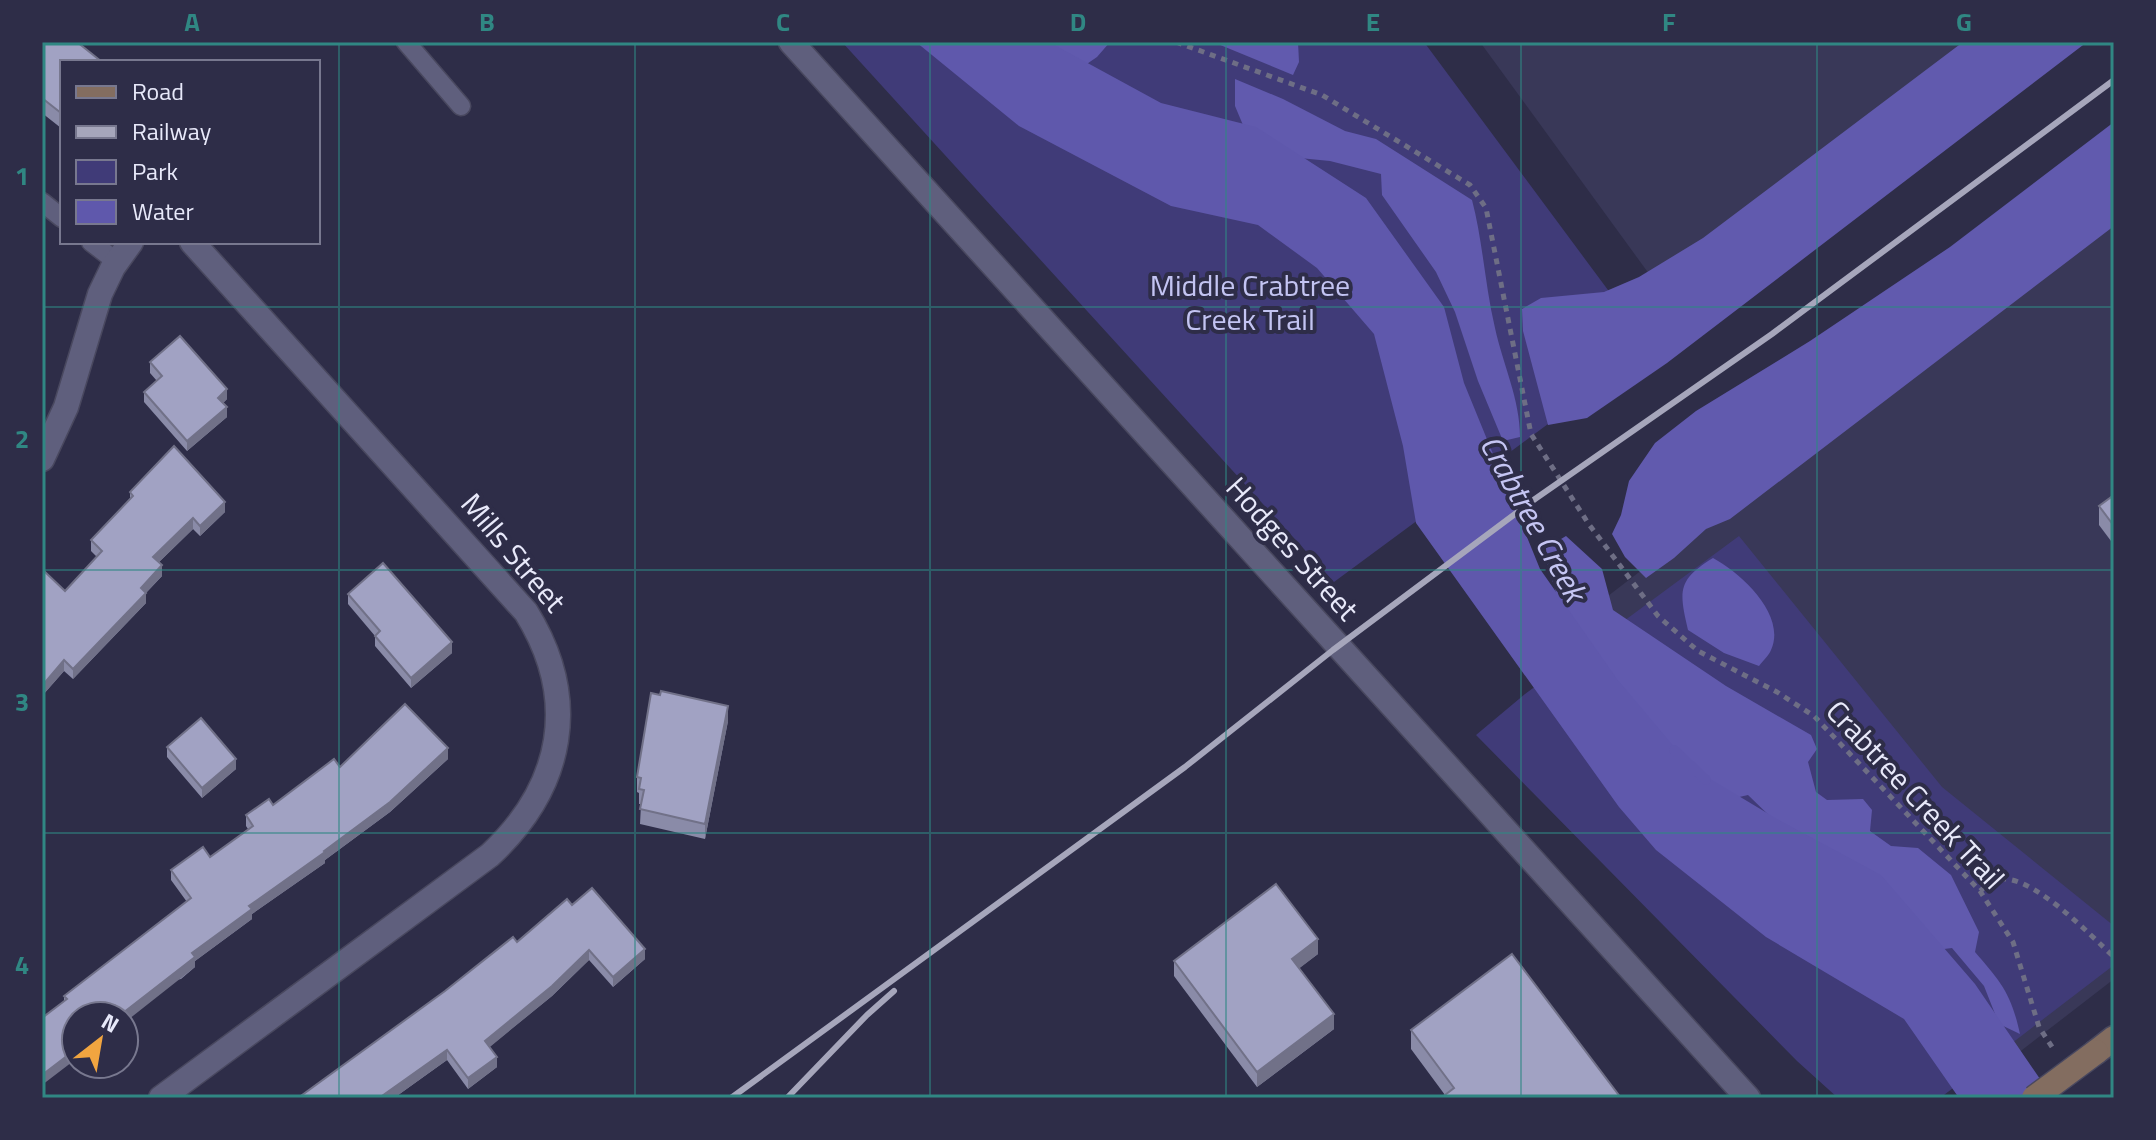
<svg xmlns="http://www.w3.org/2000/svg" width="2156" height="1140" viewBox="0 0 2156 1140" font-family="'Titillium Web',sans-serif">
  <rect width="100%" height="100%" fill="#2e2d48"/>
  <!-- built -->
  <path fill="#393858" d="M1480 42H2036L1679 315Z
    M2114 214V979L1991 1074 1565 629 1914 361Z"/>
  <!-- green -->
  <path fill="#403b78" d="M842 42H1424L1651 348 1334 582Z
    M1739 536 1942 787 2114 926V965L1940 1098H1838L1797 1061 1476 735 1525 694Z"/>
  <!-- forest -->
  <path fill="#615aae" d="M1035 42H1110L1097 57 1078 70Z
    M1213 42H1298L1299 62 1293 75Z
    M1963 42H2087L1667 363 1587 418 1548 425 1523 331 1522 309 1541 298 1604 292 1639 277 1703 238Z
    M1235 79 1283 99 1345 131 1376 139 1472 200C1483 242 1485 286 1495 328 1503 365 1520 399 1520 437L1503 441 1478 381 1455 312 1436 272 1382 195 1381 174 1330 161 1279 156 1248 137 1235 106Z
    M2114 122V226L1730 519 1706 529 1674 558 1646 578 1625 557 1612 534 1621 515 1629 481 1655 443 1696 411 1810 341 1950 247Z
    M1566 536 1602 569 1613 610 1726 686 1811 735 1817 749 1808 762 1816 792 1827 800 1863 799 1872 810 1870 831 1891 846 1918 848 1951 875 1979 932 1975 952C2001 982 2011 993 2020 1034L1999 1024 1984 986 1952 948 1928 951 1783 829 1748 795 1735 798 1709 796 1562 612 1547 563 1546 548Z
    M1713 558C1741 573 1787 615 1771 650 1769 655 1763 661 1759 666L1724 653 1688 630C1679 591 1677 580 1713 558Z"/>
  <!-- water -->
  <path fill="#5f58ac" d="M916 42H1049L1161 103 1256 127 1366 198 1444 307 1464 383 1540 569 1617 679 1692 768 1777 819 1881 875 1975 984 2053 1098H1959L1904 1019 1766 937 1656 850 1619 807 1416 523 1403 446 1374 334 1317 268 1258 225 1171 206 1019 126Z"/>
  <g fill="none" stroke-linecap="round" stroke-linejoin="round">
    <!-- stream -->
    <path stroke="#5f58ac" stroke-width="10" d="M1674 750 1706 780"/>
    <defs>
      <path id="service" d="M406 42 461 106
        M42 202 62 218
        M91 242 117 262"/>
      <path id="minor" d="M42 459 66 407 100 294 113 267 131 242
        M161 1098 490 855C564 786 580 699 526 612L192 242"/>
      <path id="tertiary" d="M791 42 1748 1098"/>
      <path id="secondary" d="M2096 1052 2114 1038"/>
    </defs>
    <!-- service casing -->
    <use href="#service" stroke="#49485f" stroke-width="21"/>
    <!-- minor casing -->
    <use href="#minor" stroke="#49485f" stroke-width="27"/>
    <!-- tertiary casing -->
    <use href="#tertiary" stroke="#49485f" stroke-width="27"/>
    <!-- secondary casing -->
    <use href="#secondary" stroke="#49485f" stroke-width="27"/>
    <!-- path -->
    <path stroke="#6e6e85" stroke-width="5" stroke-dasharray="6 6" stroke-linecap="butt" d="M1176 42 1322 95 1470 185 1486 208 1531 434 1588 523 1658 616 1698 651 1777 692 1814 716 1980 891 2013 942 2039 1027 2054 1050
      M1980 891C1984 888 1990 882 1995 880 2028 869 2091 936 2114 957"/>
    <!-- service -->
    <use href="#service" stroke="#5f5f7d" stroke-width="18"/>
    <!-- minor -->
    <use href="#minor" stroke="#5f5f7d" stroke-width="24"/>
    <!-- tertiary -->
    <use href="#tertiary" stroke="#5f5f7d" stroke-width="24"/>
    <!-- secondary -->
    <use href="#secondary" stroke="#836d60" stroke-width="24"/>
    <!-- rail -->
    <path stroke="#a6a6bb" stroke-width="6" d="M731 1098 1185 767 1333 650 1535 499 1772 334 2114 80
      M787 1098 867 1015 894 991"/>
    <defs>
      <path id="secondary-bridge" d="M2034 1098 2096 1052"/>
    </defs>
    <!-- secondary-bridge casing -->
    <use href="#secondary-bridge" stroke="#49485f" stroke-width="27" stroke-linecap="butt"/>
    <!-- secondary-bridge -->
    <use href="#secondary-bridge" stroke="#836d60" stroke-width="24"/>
  </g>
  <!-- wall -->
  <path fill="#8a8ba8" d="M42 42H77L61 128 42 113Z
    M150 362 227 399 223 403 227 417 187 451 144 402V392L157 381 150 373Z
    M130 492 225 512 200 536 193 529 159 562 162 576 146 593V603L73 679 64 671 42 696V569L65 591 97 557 91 551V540L130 500Z
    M2114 495V545L2099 525V506Z
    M348 594 452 653 411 688 375 646V636L348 604Z
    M728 721 705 839 640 824 641 804H639V793L637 792V777Z
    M167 747 236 769 202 798 167 757Z
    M448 759 390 812 325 860V863L252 914V919L195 961V967L181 979 64 1001V996L187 902 171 880V870L210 857 248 829 246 826V815L273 805 340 767Z
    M572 905 645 959 613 987 589 960 552 996 489 1047 497 1067 468 1089 447 1060 394 1098 517 942Z
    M1318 954 1299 968 1334 1029 1257 1087 1174 976V961Z
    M1411 1030 1621 1098 1445 1095 1411 1049Z"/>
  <!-- shaded-wall -->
  <path fill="#717188" d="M227 389V399L218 408V398Z
    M227 407V417L187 451V441Z
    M225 502V512L200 536V526Z
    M193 518V529L153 568V557Z
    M162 565V576L141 598V588Z
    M146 593V603L73 679V669Z
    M452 642V653L411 688V678Z
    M64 660V671L42 696V686Z
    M728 706V721L705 839V824Z
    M448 748V759L390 812 325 860V863L252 914V919L195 961V967L124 1023V1016H119L192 953 249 906 324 851Z
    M236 759V769L202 798V788Z
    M1318 939V954L1292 974V959Z
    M645 949V959L613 987V977Z
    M589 950V960L552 996 485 1051V1041Z
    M1334 1014V1029L1257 1087V1072Z
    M76 1049V1059L42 1085V1075Z
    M447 1050V1060L394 1098H379Z
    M497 1057V1067L468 1089V1078Z"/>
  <!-- building -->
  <path fill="#a1a2c3" stroke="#717188" stroke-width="2" d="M42 42H77L102 62H62L61 113 42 98Z
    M180 336 227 389 218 398 227 407 187 441 144 392 162 376 150 362Z
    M174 446 225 502 200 526 193 518 153 557 162 565 141 588 146 593 73 669 64 660 42 686V569L65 591 102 551 91 540 133 496 130 492Z
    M2114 495V526L2099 506Z
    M383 563 452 642 411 678 375 636 380 631 348 594Z
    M661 691 728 706 705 824 640 809 644 790 639 789 641 778 637 777 651 693 660 695Z
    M405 704 448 748 390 802 324 851 325 852 249 906 252 909 192 953 195 957 119 1016H76V1049L42 1075V1018L67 999 64 996 191 898 171 870 203 847 210 857 253 826 246 815 269 799 273 805 334 759 340 767Z
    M201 718 236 759 202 788 167 747Z
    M1276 884 1318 939 1292 959 1334 1014 1257 1072 1174 961Z
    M592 888 645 949 613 977 589 950 552 986 485 1041 497 1057 468 1078 447 1050 379 1098H298L445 991 513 937 517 942 567 899 572 905Z
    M1512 954 1621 1098H1441L1454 1088 1411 1030Z"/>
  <!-- grid -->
  <path fill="none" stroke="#308783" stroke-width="2" stroke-opacity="0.55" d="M339 42V1098M635 42V1098M930 42V1098M1226 42V1098M1521 42V1098M1817 42V1098M42 307H2114M42 570H2114M42 833H2114"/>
  <g text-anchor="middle" stroke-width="8" stroke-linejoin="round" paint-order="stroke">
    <!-- park labels -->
    <g font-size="30" fill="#c3c4f2" stroke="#2e2d48">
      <text x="1250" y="296">Middle Crabtree<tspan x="1250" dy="34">Creek Trail</tspan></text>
    </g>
    <!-- street labels -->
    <g font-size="30" fill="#e8e9fa" stroke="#2e2d48">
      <text transform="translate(1292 549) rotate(48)" y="10">Hodges Street</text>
      <text transform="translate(513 553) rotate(50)" y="10">Mills Street</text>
      <text transform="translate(1915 795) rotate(47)" y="10">Crabtree Creek Trail</text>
    </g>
    <!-- water labels -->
    <g font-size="32" font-style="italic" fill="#c5c5f3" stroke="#2e2d48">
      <text transform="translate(1533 518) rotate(61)" y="11">Crabtree Creek</text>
    </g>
  </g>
  <!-- border -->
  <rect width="2156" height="1140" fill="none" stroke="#2e2d48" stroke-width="88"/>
  <!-- legend -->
  <rect x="60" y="60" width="260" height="184" fill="#2e2d48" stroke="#78788f" stroke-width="2"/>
  <rect x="76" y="86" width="40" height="12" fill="#836d60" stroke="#78788f" stroke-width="2"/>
  <text x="132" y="100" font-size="24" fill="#e8e9fa">Road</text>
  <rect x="76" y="126" width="40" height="12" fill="#a6a6bb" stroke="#78788f" stroke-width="2"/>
  <text x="132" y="140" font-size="24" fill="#e8e9fa">Railway</text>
  <rect x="76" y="160" width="40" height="24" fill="#403b78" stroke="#78788f" stroke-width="2"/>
  <text x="132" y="180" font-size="24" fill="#e8e9fa">Park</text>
  <rect x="76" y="200" width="40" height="24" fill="#5f58ac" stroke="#78788f" stroke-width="2"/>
  <text x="132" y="220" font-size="24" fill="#e8e9fa">Water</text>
  <!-- north arrow -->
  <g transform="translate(100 1040) rotate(31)"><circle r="38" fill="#2e2d48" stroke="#78788f" stroke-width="2"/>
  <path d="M0-6L14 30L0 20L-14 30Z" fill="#f1a540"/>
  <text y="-12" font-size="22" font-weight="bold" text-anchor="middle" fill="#e8e9fa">N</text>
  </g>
  <rect x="44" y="44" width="2068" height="1052" fill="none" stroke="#308783" stroke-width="3"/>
  <g font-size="26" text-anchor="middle" font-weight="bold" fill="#308783">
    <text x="192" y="31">A</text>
    <text x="487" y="31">B</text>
    <text x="783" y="31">C</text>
    <text x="1078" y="31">D</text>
    <text x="1373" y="31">E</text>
    <text x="1669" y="31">F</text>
    <text x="1964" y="31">G</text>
    <text x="22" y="185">1</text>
    <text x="22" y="448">2</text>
    <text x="22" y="711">3</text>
    <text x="22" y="974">4</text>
  </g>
</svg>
